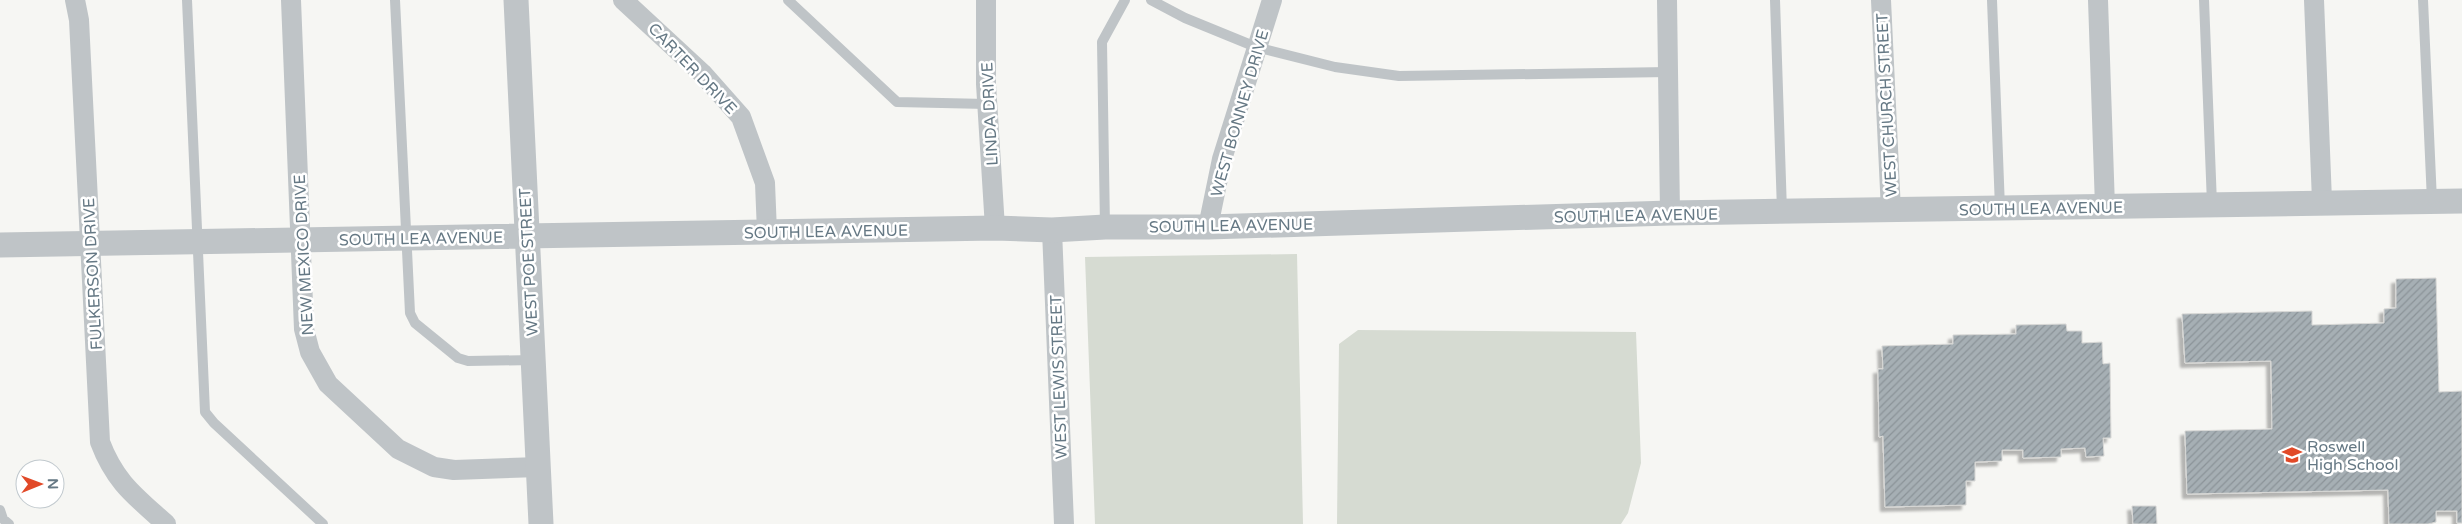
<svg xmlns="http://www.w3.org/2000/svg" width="2462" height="524" viewBox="0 0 2462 524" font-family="'Varela Round',sans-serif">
  <defs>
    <pattern id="building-hatch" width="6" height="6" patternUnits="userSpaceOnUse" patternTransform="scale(1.25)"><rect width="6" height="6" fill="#a6afb4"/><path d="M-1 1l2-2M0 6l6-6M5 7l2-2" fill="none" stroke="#8b9398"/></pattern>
    <filter id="shadow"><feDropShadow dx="-4.5" dy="4.5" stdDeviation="1" flood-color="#0004"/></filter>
  </defs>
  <rect width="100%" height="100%" fill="#f6f6f3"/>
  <!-- garden -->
  <path fill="#d6dbd2" d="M1297 254 1303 524H1095L1085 257Z
    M1358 330 1636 332 1641 463 1628 513 1621 524H1337L1339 344Z"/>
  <!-- building -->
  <path fill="url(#building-hatch)" stroke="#d8d8d6" filter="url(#shadow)" d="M2436 278 2439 392 2462 391V523H2457V511H2436V522L2428 524H2389L2388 490 2187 494 2185 431 2272 429 2271 361 2185 363 2182 314 2312 311V325L2384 323V309L2396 308V279Z
    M2066 324 2067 331H2082V343L2102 342 2103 364 2110 363 2111 438H2103L2104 456 2086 457 2085 448 2061 449V457L2023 458V450H2002V461L1975 462V481H1966V505L1885 507 1883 436 1879 437 1878 369H1883L1882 346 1953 344V335L2016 334V325Z
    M2132 506H2156L2157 524H2133Z"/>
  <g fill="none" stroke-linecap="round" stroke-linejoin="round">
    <!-- service -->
    <path stroke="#bfc4c7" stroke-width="10" d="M187 0 205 412 214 423 323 524
      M395 0 410 313 415 323 458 358 468 361 533 360
      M788 0 897 102 987 104
      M1151 0 1185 18 1256 47 1335 67 1399 76 1669 72
      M1775 0 1782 211
      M1992 0 2000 208
      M2204 0 2212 204
      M2423 0 2432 201
      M1105 227 1102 42 1125 0
      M0 510 3 519 9 524"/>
    <!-- minor -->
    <path stroke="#bfc4c7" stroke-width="20" d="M75 0 79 20 100 442C115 482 135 496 166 524
      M291 0 304 329 310 352 328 384 398 449 434 467 454 470 539 467
      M623 0 702 73 741 117 765 183 767 232
      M986 0V84L995 228
      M1667 0 1670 213
      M1881 0 1891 211
      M2098 0 2105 207
      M2314 0 2322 201
      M1208 227 1222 159 1272 0
      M1052 230 1064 524"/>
    <!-- tertiary -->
    <path stroke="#bfc4c7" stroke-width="25" d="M516 0 541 524
      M0 245 995 228 1052 230 1105 227H1208L1670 213 2462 201"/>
  </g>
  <!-- icons -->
  <defs>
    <symbol id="school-bare" viewBox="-9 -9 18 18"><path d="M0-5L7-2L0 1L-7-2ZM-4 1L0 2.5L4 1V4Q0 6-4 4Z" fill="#e14928" stroke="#fff" stroke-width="2.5" paint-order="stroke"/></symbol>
  </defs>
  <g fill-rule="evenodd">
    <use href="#school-bare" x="2278" y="441" width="28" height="28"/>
  </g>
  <g text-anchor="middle" stroke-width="5" stroke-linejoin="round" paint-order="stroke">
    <!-- street labels -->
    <g font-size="16" fill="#657884" stroke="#fff">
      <text transform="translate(693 68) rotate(46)" y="6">CARTER DRIVE</text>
      <text transform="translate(1886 105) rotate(-93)" y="6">WEST CHURCH STREET</text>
      <text transform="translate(1239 113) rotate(-74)" y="6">WEST BONNEY DRIVE</text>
      <text transform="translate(989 114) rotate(-93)" y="6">LINDA DRIVE</text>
      <text transform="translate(2041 208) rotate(-1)" y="6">SOUTH LEA AVENUE</text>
      <text transform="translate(1636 215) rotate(-1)" y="6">SOUTH LEA AVENUE</text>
      <text transform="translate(1231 225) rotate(-1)" y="6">SOUTH LEA AVENUE</text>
      <text transform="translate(826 231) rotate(-1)" y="6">SOUTH LEA AVENUE</text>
      <text transform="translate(421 238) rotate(-1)" y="6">SOUTH LEA AVENUE</text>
      <text transform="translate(303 255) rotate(-93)" y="6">NEW MEXICO DRIVE</text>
      <text transform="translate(528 262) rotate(-93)" y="6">WEST POE STREET</text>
      <text transform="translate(92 274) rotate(-93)" y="6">FULKERSON DRIVE</text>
      <text transform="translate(1058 377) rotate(-92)" y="6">WEST LEWIS STREET</text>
    </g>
    <!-- poi labels -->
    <g font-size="16" fill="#657884" stroke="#fff" text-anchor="start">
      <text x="2307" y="452">Roswell<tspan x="2307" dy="18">High School</tspan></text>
    </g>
  </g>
  <!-- north arrow -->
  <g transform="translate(40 484) rotate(89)"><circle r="24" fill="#ffffff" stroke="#c1c9ce"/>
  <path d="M0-4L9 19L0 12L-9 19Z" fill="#e14928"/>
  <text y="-8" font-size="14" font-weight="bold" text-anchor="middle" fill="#657884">N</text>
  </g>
</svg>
